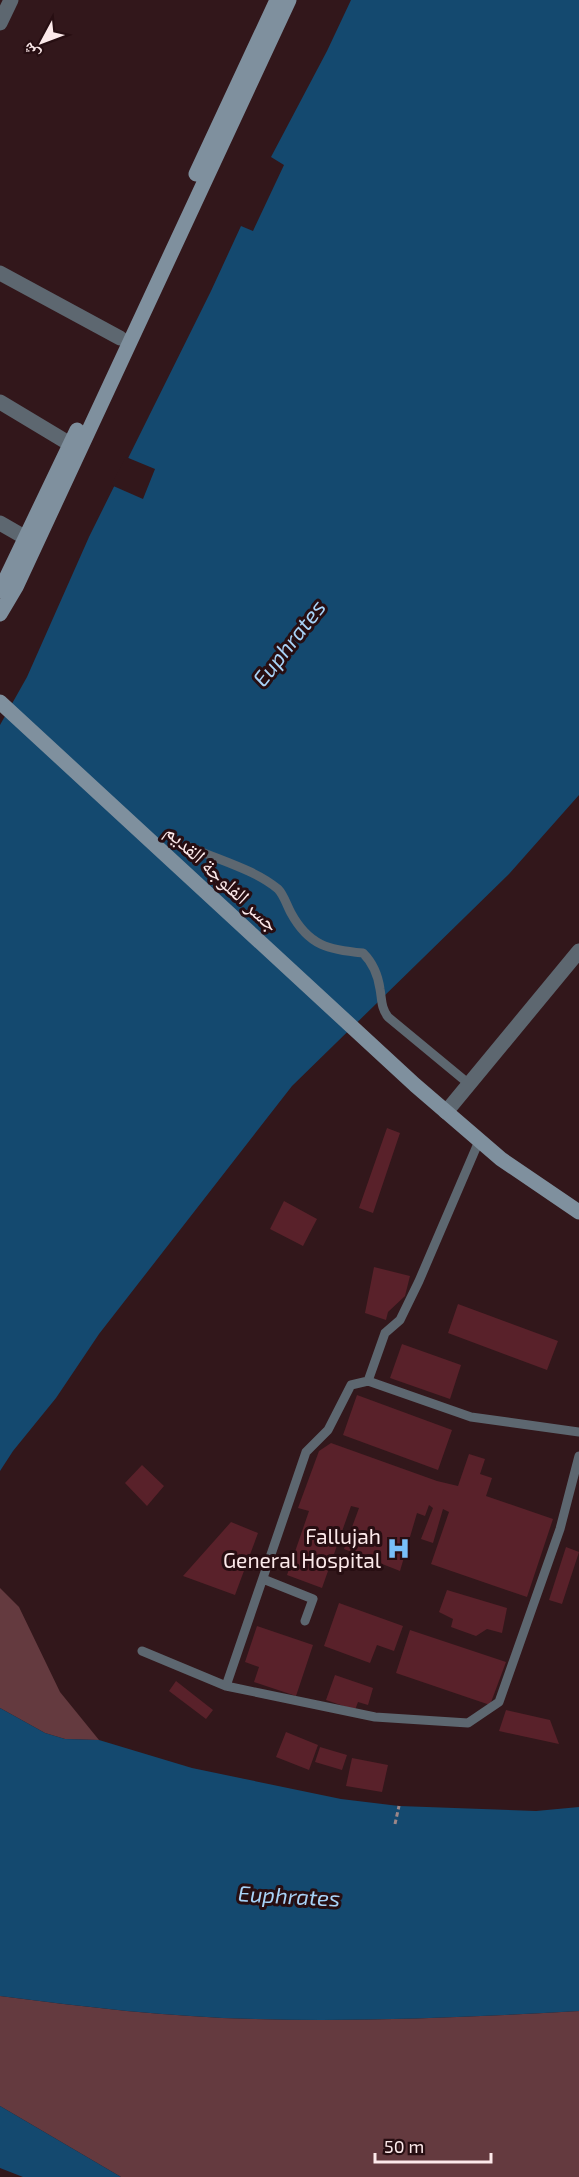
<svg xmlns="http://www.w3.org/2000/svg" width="579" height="2177" viewBox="0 0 579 2177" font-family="'Exo 2','Noto Naskh Arabic',sans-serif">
  <rect width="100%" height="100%" fill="#32171b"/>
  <!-- green -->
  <path fill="#643a3f" d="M0 1588 19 1607 60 1692 99 1740 65 1739 45 1733 0 1708Z
    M0 1996C85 2007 169 2017 255 2019 363 2022 471 2017 579 2011V2177H121L0 2106Z"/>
  <!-- water -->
  <path fill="#14496f" d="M351 0H579V795L509 874 292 1086 99 1334 56 1398 13 1451 0 1471V725L27 677 89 537 211 291 241 226 253 231 284 165 271 157 327 51Z
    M0 1708 45 1733 65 1739 99 1740 192 1768 341 1799 399 1806 536 1811 579 1807V2011C471 2017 363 2022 255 2019 169 2017 85 2007 0 1996Z
    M0 2106 121 2177H23L0 2168Z"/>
  <!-- pier -->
  <path fill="#32171b" d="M126 457 155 469 143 499 111 485Z"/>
  <!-- building -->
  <path fill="#59212a" d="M387 1128 400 1133 373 1213 359 1208Z
    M284 1201 317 1219 303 1246 270 1229Z
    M374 1267 410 1276 405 1296 388 1312 386 1320 365 1313Z
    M458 1304 558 1341 547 1370 448 1333Z
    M402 1344 461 1365 450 1399 390 1378Z
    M357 1395 452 1430 438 1470 343 1435Z
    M331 1443 437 1481 458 1486 469 1454 485 1459 480 1474 492 1478 486 1496 553 1519 527 1597 431 1564 449 1512 443 1509 433 1543 421 1539 433 1508 429 1505 425 1516 417 1513 400 1571 344 1549 359 1508 351 1506 322 1588 287 1575 309 1511 298 1508 319 1451Z
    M142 1465 164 1486 147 1506 125 1483Z
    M231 1522 258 1533 235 1595 183 1576Z
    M566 1547 579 1552 562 1604 549 1600Z
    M447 1590 507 1608 502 1633 487 1629 476 1636 451 1627 453 1619 439 1612Z
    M339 1603 403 1626 394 1651 377 1645 370 1663 324 1646Z
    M257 1626 313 1645 296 1696 254 1682 259 1667 245 1662Z
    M410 1630 506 1662 490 1705 396 1673Z
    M335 1675 373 1688 368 1705 358 1702 355 1710 326 1700Z
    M176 1681 213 1710 206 1719 169 1691Z
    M506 1710 550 1720 559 1744 499 1731Z
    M286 1732 318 1745 309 1770 276 1757Z
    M320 1747 347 1755 342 1770 315 1762Z
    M352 1758 388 1765 382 1792 346 1786Z"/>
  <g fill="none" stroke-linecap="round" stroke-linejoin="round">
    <!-- path -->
    <path stroke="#9c8688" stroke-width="3" stroke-dasharray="4.5 3" stroke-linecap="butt" d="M395 1824 399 1806"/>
    <!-- lane -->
    <path stroke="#5d6770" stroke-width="9" d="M190 847C218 860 254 869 278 889 284 895 287 906 291 913 309 946 329 950 363 953 373 963 378 975 380 989 382 1000 381 1008 388 1017L469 1084
      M368 1381 385 1333 400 1320 419 1281 479 1141
      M263 1579 313 1599 305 1621
      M142 1651 226 1686 375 1717 468 1723 499 1702 560 1529 579 1456
      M226 1686 306 1452 328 1430 351 1385 368 1381 471 1417 579 1432"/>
    <!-- street -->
    <path stroke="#5d6770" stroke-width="15" d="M0 23 11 0
      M0 273 120 338
      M0 402 70 444
      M0 523 26 538
      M446 1112 579 951"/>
    <!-- secondary -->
    <path stroke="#7f909e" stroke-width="15" d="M196 174 277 0
      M0 591 77 430
      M0 614 16 587 289 0
      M0 702 415 1085 501 1159 579 1212"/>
  </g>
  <!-- icons -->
  <defs>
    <symbol id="hospital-bare" viewBox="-9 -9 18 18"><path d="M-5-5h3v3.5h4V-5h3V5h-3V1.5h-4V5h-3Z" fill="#78bff8" stroke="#270e12" stroke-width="2.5" paint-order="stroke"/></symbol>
  </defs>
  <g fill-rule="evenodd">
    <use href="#hospital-bare" x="382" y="1532" width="33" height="33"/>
  </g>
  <g text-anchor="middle" stroke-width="6" stroke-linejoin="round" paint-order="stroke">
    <!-- street labels -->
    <g font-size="21" fill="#fce9ea" stroke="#270e12">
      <text transform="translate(222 878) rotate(43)" y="7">جسر الفلوجة القديم</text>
    </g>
    <!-- poi labels -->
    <g font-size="21" fill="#fce9ea" stroke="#270e12" text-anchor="end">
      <text x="381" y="1544">Fallujah<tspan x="381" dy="24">General Hospital</tspan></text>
    </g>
    <!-- water labels -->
    <g font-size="22" font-style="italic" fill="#a8d3f8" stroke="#270e12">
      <text transform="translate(289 643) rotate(-52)" y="8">Euphrates</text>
      <text transform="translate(289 1896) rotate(3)" y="8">Euphrates</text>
    </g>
  </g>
  <!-- north arrow -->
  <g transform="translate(42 42) rotate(229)" stroke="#270e12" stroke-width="4.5" paint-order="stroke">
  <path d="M0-4.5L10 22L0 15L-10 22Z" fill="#fce9ea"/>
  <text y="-9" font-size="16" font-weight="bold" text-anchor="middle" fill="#fce9ea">ش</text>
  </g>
  <!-- scale -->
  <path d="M375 2153v9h116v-9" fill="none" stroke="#fce9ea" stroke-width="3"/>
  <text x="384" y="2153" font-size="18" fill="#fce9ea" stroke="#270e12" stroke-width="4.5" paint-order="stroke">50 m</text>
</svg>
